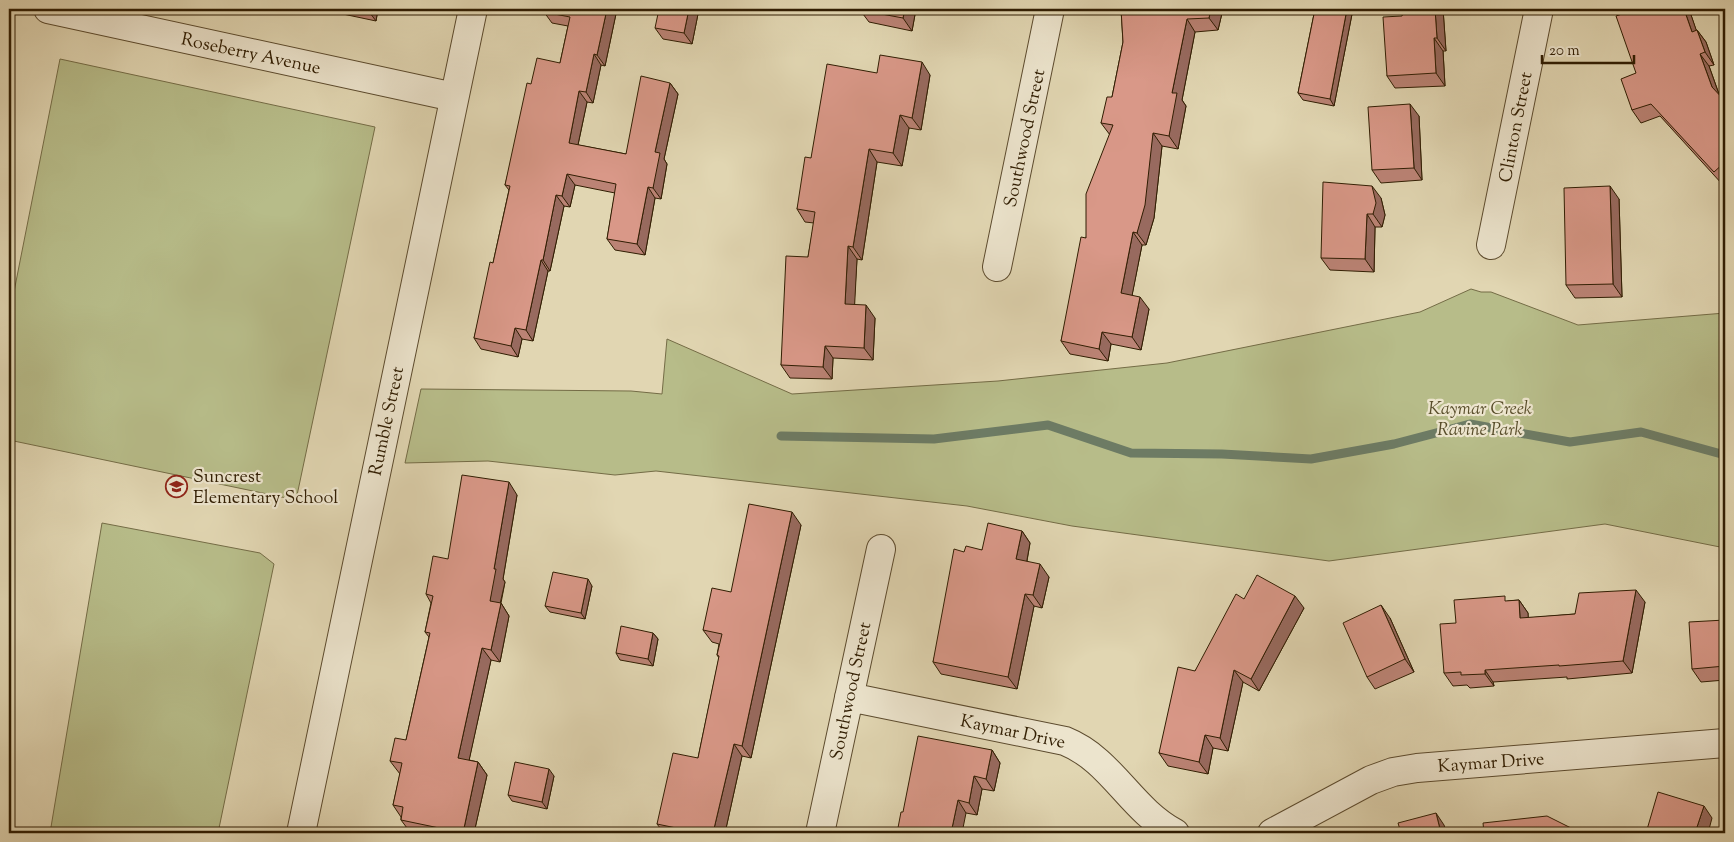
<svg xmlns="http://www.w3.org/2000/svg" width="1734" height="842" viewBox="0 0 1734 842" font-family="'Sorts Mill Goudy',serif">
  <rect width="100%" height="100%" fill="#e1d6b2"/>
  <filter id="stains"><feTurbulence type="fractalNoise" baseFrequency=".004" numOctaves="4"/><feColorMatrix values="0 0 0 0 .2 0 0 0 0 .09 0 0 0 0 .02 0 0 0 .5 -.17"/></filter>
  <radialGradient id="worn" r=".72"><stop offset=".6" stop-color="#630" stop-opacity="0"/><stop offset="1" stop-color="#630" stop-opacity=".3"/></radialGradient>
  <!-- green -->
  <path fill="#b7bc89" stroke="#746c46" d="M60 59 375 127 296 500 9 440V317Z
    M1471 289 1481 292H1491L1578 325 1725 313V548L1605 524 1329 561 1072 526 967 506 656 471 615 475 488 461 405 463 421 389 631 391 662 394 667 339 792 394 998 381 1167 363 1420 312Z
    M102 523 260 553 274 564 218 833H50Z"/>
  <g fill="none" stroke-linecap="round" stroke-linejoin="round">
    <!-- stream -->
    <path stroke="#6d7b64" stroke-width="9" d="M781 436 934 439 1048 425 1131 453 1222 454 1311 459 1394 444 1470 424 1570 442 1641 432 1725 455"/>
    <defs>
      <path id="minor" d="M48 9 454 97
        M1491 245 1539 9
        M997 267 1050 9
        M849 697 1065 741C1112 760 1130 809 1175 833
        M301 833 473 9
        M820 833 881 549
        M1272 833 1371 780 1393 772 1417 768 1725 743"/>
    </defs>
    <!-- minor casing -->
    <use href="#minor" stroke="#5c4b2e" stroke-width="30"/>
    <!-- minor -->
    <use href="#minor" stroke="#ece4cd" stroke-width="28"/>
  </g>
  <!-- wall -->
  <path fill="#bb8375" stroke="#301d02" d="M323 9H378L376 21 324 10Z
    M617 9 605 66 601 65 593 103 587 102 578 145 626 154 670 83 678 94 664 159 667 164 661 199 655 198 645 255 615 250 607 239 615 193 575 185 570 207 564 206 550 271H548L533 341 522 339 518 357 481 349 474 338 493 263 509 190 505 185 531 84 560 63 568 26 552 23 544 12Z
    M699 9 692 44 663 39 655 28Z
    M916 9 912 31 869 22 860 10Z
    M1121 9H1223L1218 30 1195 32 1182 100 1186 106 1178 149 1162 146 1154 218 1146 245H1142L1132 295 1149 309 1141 350 1111 344 1108 361 1070 354 1061 341 1086 238 1110 135 1101 123 1112 97 1123 42Z
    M1315 9H1353L1334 106 1303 100 1298 93Z
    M1443 9 1446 51H1443L1445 86 1395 88 1387 76 1402 16Z
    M1689 9 1696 30H1697L1706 42 1714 65 1709 66 1719 94 1725 101V183L1723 185 1660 116 1641 123 1632 110 1636 73Z
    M877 73 930 75 921 130 909 128 902 166 877 162 862 260 857 259 854 305 875 318 873 360 833 358 832 379 790 378 781 365 808 257 814 223 805 222 797 209 811 158Z
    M1419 116 1422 180 1381 183 1372 170Z
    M1381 198 1385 215 1382 227H1375L1374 272 1330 270 1321 258Z
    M1619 199 1622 297 1575 298 1566 285Z
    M517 495 503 579 505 582 501 603 509 616 500 662 491 660 469 760 478 762 487 775 474 833H414L410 832 401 820V817L393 805 400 774 390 761 406 740 429 637 425 632 431 603 426 594 448 559Z
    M801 525 751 758 742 756 725 833H664L657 824 698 758 719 658 717 655 719 644 712 642 703 630 731 592Z
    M1022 531 1030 543 1027 561 1049 577 1042 608 1034 606 1017 689 941 674 933 662 964 552 982 550Z
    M592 586 585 619 550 612 545 606Z
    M1244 599 1304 608 1259 691 1243 682 1228 751 1213 748 1208 774 1168 766 1159 753 1195 671Z
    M1519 600 1528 613V618L1575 614 1645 602 1632 673 1567 679V677L1493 682 1494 686 1470 688 1467 685 1453 686 1444 673 1456 623 1508 601Z
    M1390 618 1414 672 1375 689 1367 677Z
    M1725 620V680L1701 682 1692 669Z
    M653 633 658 639 653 666 620 660 616 653Z
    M992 750 1000 763 994 791 982 789 977 815 966 813 903 812Z
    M554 776 547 809 512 801 508 795Z"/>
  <!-- shaded-wall -->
  <path fill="#986a5f" stroke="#301d02" d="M367 9H378L376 21Z
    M607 9H617L605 66 597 55Z
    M689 9H699L692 44 684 33Z
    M905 9H916L912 31 903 18Z
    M1211 9H1223L1218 30 1209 18Z
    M1347 9H1353L1334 106 1330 99Z
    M1435 9H1443L1446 51 1437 38Z
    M1684 9H1689L1701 44 1692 32Z
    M1187 19 1195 32 1182 100 1186 106 1178 149 1169 136 1172 93Z
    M1697 30 1706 42 1714 65 1705 52Z
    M1434 38 1443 51 1445 86 1436 73Z
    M594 54 601 65 593 103 586 92Z
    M1700 54 1709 66 1721 100 1712 87Z
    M922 62 930 75 921 130 912 118Z
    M670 83 678 94 664 159 667 164 661 199 653 188 655 152Z
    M579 91 587 102 576 154 569 143Z
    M1410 104 1419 116 1422 180 1414 168Z
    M900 115 909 128 902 166 893 153Z
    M1153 133 1162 146 1154 218 1146 245 1137 233Z
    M869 149 877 162 862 260 853 247Z
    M567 174 575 185 570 207 562 196Z
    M1372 186 1381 198 1385 215 1382 227 1373 214Z
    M1610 186 1619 199 1622 297 1613 284Z
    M648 187 655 198 645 255 637 244Z
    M556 195 564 206 550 271 543 260Z
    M1367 214 1375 227 1374 272 1365 259Z
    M1133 232 1142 245 1130 306 1121 293Z
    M848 246 857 259 854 317 845 304Z
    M541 260 548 271 533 341 526 330Z
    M1140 297 1149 309 1141 350 1132 337Z
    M866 305 875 318 873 360 864 348Z
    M515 328 522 339 518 357 511 346Z
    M1102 332 1111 344 1108 361 1099 349Z
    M825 346 833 358 832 379 823 367Z
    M509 482 517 495 503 579 505 582 498 613 490 601 494 569Z
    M792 512 801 525 751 758 742 746Z
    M1022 531 1030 543 1025 571 1016 559Z
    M1040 564 1049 577 1042 608 1033 595Z
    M588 579 592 586 585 619 581 613Z
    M1636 590 1645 602 1632 673 1623 661Z
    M1025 594 1034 606 1017 689 1008 677Z
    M1295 596 1304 608 1259 691 1251 679Z
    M1519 600 1528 613 1529 631 1520 618Z
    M501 603 509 616 500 662 491 650Z
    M1381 605 1390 618 1414 672 1405 659Z
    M653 633 658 639 653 666 648 659Z
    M482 648 491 660 467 770 458 758Z
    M1234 670 1243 682 1228 751 1220 738Z
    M1485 670 1493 682 1494 686 1485 674Z
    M1205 735 1213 748 1208 774 1199 762Z
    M734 744 742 756 725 833H713Z
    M992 750 1000 763 994 791 986 779Z
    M478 762 487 775 474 833H463Z
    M549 769 554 776 547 809 542 802Z
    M974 776 982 789 977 815 969 803Z
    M958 800 966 813 962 833H951Z
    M1704 806 1712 818 1708 833H1695Z
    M1436 813 1444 825 1447 833H1441Z"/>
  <!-- building -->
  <path fill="#d99888" stroke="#301d02" d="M545 9H607L597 55 594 54 586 92 579 91 569 143 626 154 641 76 670 83 655 152 660 153 653 188 648 187 637 244 607 239 616 184 567 174 562 196 556 195 543 260H541L526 330 515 328 511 346 474 338 490 262 493 263 510 186 505 185 527 83 531 84 537 58 560 63 570 17 544 12Z
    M659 9H689L684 33 655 28Z
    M860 9H905L903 18 860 10Z
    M1121 9H1211L1209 18 1187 19 1172 93H1177L1169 136 1153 133 1145 205 1137 233 1133 232 1121 293 1140 297 1132 337 1102 332 1099 349 1061 341 1081 237 1086 238V194L1113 125 1101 123 1107 97H1112L1123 42Z
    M1315 9H1347L1330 99 1298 93Z
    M1404 9H1435L1437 38H1434L1436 73 1387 76 1383 17 1402 16Z
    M1637 9H1684L1692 32 1697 30 1705 52 1700 54 1712 87 1725 101V162L1714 172 1651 104 1632 110 1621 79 1636 73 1616 16Z
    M880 55 922 62 912 118 900 115 893 153 869 149 853 247 848 246 845 304 866 305 864 348 825 346 823 367 781 365 786 256 808 257 815 212 797 209 805 157 811 158 827 64 877 73Z
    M1410 104 1414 168 1372 170 1368 107Z
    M1323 182 1372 186 1376 203 1373 214H1367L1365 259 1321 258Z
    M1610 186 1613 284 1566 285 1564 188Z
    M462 475 509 482 494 569H496L490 601 501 603 491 650 482 648 458 758 478 762 463 833 401 820 403 807 393 805 402 763 390 761 395 738 406 740 430 633 425 632 433 596 426 594 433 556 448 559Z
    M749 504 792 512 742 746 734 744 713 833H680L681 829 657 824 673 753 698 758 719 656 717 655 722 634 703 630 712 588 731 592Z
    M988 523 1022 531 1016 559 1040 564 1033 595 1025 594 1008 677 933 662 954 549 964 552 966 546 982 550Z
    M553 572 588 579 581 613 545 606Z
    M1257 575 1295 596 1251 679 1234 670 1220 738 1205 735 1199 762 1159 753 1178 667 1195 671 1236 594 1244 599Z
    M1636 590 1623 661 1559 666V665L1485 670V674L1461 675V672L1444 673 1440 624 1456 623 1454 600 1505 596V601L1519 600 1520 618 1575 614 1579 593Z
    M1381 605 1405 659 1367 677 1343 623Z
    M1725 620V666L1692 669 1689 622Z
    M621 626 653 633 648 659 616 653Z
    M918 736 992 750 986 779 974 776 969 803 958 800 951 833H897L901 812H903Z
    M515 762 549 769 542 802 508 795Z
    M1658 792 1704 806 1695 833H1646Z
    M1436 813 1441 833H1401L1398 823Z
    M1547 816 1581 833H1484L1483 823Z"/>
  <!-- icons -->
  <defs>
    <symbol id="school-ring" viewBox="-11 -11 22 22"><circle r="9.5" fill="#ece4cd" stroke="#8f2418" stroke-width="1.5"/><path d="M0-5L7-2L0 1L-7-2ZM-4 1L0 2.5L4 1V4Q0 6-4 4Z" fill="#8f2418"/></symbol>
  </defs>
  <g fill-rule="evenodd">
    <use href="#school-ring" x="164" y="474" width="25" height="25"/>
  </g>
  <g text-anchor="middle" stroke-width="4.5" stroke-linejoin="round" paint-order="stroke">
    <!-- street labels -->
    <g font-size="18" fill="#301d02" stroke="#ece4cd">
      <text transform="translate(251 53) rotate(12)" y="6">Roseberry Avenue</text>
      <text transform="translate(1515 127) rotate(-79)" y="6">Clinton Street</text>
      <text transform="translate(1024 138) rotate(-78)" y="6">Southwood Street</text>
      <text transform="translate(386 421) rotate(-78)" y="6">Rumble Street</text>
      <text transform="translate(850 691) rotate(-78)" y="6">Southwood Street</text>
      <text transform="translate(1013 731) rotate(12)" y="6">Kaymar Drive</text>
      <text transform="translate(1491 762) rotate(-4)" y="6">Kaymar Drive</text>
    </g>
    <!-- park labels -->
    <g font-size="18" font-style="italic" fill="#584d2a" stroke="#ece4cd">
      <text x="1480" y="414">Kaymar Creek<tspan x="1480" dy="21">Ravine Park</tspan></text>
    </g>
    <!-- poi labels -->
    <g font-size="18" fill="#301d02" stroke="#ece4cd" text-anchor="start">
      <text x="193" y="482">Suncrest<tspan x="193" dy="21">Elementary School</tspan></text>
    </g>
  </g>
  <!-- margin -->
  <rect width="1734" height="842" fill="none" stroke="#e1d6b2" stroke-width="30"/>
  <rect x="10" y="10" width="1714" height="822" fill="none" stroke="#301d02" stroke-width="2.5"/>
  <rect x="15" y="15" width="1704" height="812" fill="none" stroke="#301d02"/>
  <!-- scale -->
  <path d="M1542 55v8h92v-8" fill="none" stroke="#301d02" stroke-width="2.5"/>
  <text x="1549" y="55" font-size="15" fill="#301d02" stroke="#ece4cd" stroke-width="4" paint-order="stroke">20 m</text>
  <rect width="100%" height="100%" filter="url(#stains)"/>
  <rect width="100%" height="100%" fill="url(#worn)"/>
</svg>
